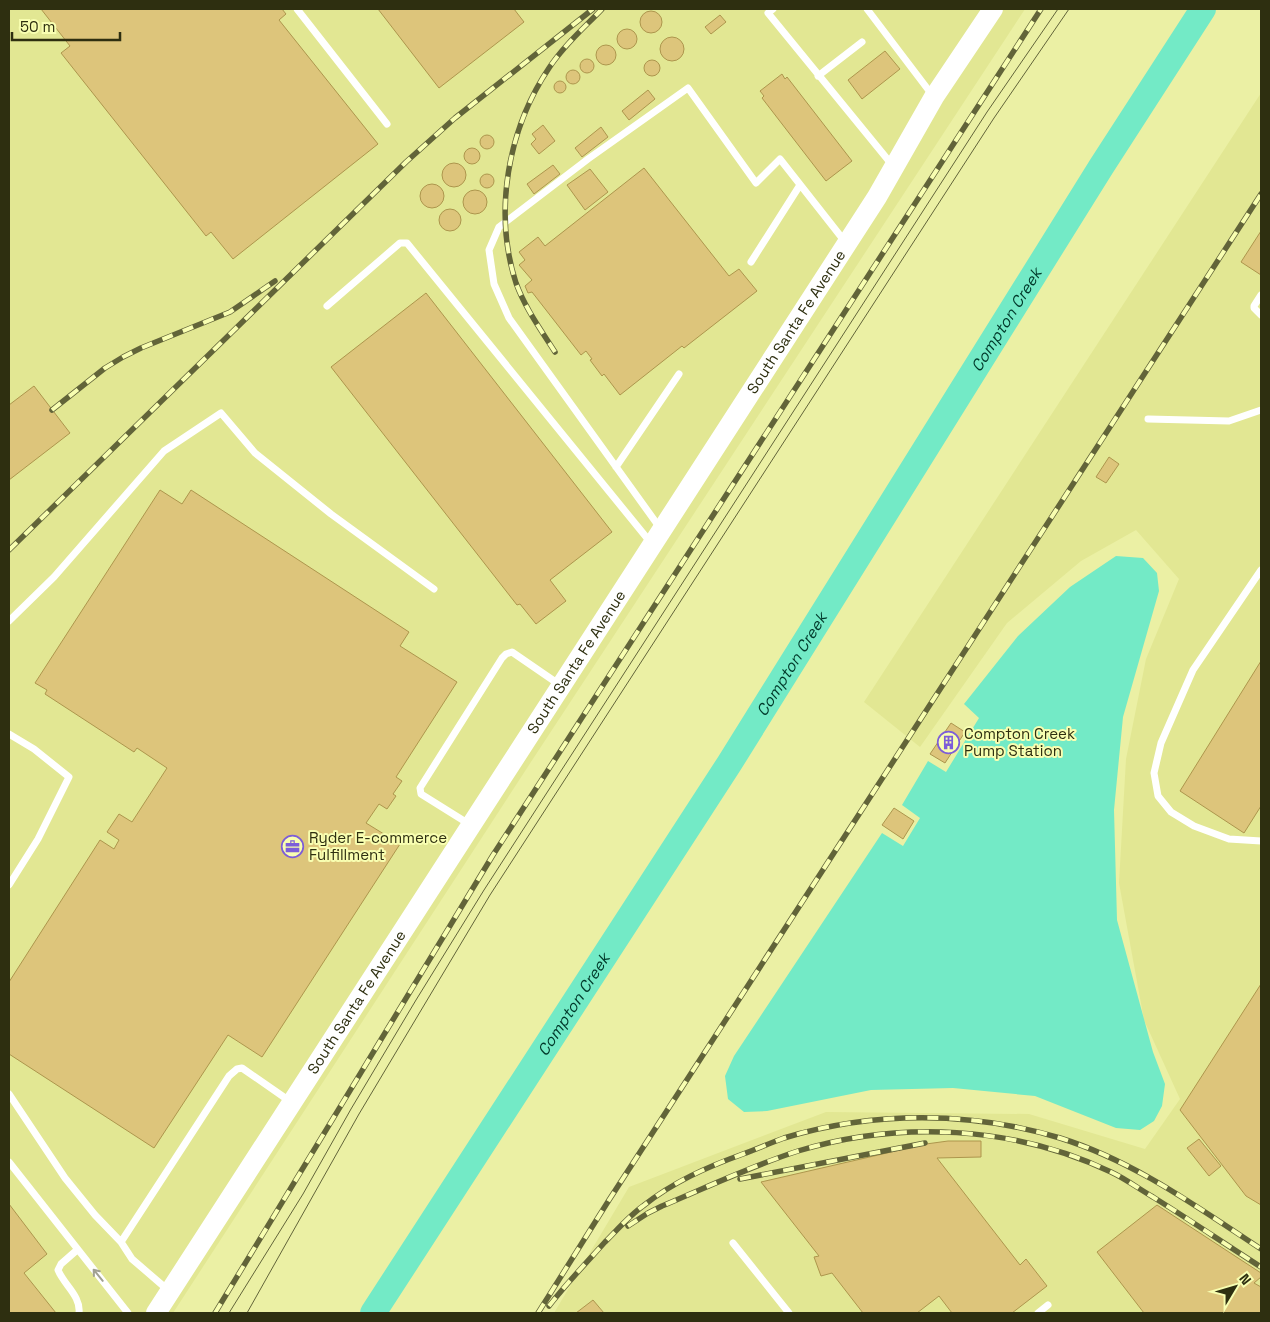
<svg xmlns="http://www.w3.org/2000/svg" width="1270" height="1322" viewBox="0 0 1270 1322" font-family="'Space Grotesk',sans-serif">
  <rect width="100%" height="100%" fill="#ebf0a4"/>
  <!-- built -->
  <path fill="#e2e793" d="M9 9H1025L529 765 173 1313H9Z
    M1261 93V1313H554L629 1187 826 1112 1029 1114 1145 1149 1180 1099 1144 1020 1119 883 1126 759 1146 659 1179 579 1136 530 1081 561 1007 623 920 747 864 702Z"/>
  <!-- water -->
  <path fill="#73eac6" d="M1116 556 1143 558 1157 573 1159 591 1123 717 1114 810 1117 920 1153 1052 1165 1084 1162 1106 1154 1121 1140 1130 1116 1128 1035 1096 953 1088 871 1090 767 1111 744 1112 728 1099 725 1076 734 1056 882 833 903 846 920 818 902 805 928 761 946 772 979 718 964 704 1018 636 1070 587Z"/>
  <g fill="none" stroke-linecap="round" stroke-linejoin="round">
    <!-- river -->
    <path stroke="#73eac6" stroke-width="26" id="s1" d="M373 1313 729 764 1101 167 1203 9"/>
  </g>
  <!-- building -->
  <path fill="#ddc57b" stroke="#ad964d" d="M41 9H282L286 14 279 20 378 144 233 259 211 232 206 236 61 53 70 46Z
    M378 9H514L524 22 439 88Z
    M640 22a11 11 0 1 1 22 0a11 11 0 1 1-22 0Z
    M720 15 726 22 711 34 705 27Z
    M617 39a10 10 0 1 1 20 0a10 10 0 1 1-20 0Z
    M660 49a12 12 0 1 1 24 0a12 12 0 1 1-24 0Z
    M596 55a10 10 0 1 1 20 0a10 10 0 1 1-20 0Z
    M885 51 900 69 862 99 848 80Z
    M580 66a7 7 0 1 1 14 0a7 7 0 1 1-14 0Z
    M644 68a8 8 0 1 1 16 0a8 8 0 1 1-16 0Z
    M566 77a7 7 0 1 1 14 0a7 7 0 1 1-14 0Z
    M782 74 785 79 787 77 852 161 826 181 762 98 764 96 760 91Z
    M554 87a6 6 0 1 1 12 0a6 6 0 1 1-12 0Z
    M648 90 655 99 629 120 622 111Z
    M543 125 555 141 539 154 531 144 536 139 532 134Z
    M601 127 608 137 582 157 575 148Z
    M480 142a7 7 0 1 1 14 0a7 7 0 1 1-14 0Z
    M464 156a8 8 0 1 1 16 0a8 8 0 1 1-16 0Z
    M442 175a12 12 0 1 1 24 0a12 12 0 1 1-24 0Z
    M553 165 560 174 534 194 527 184Z
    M644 168 729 276 739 269 757 291 684 348 682 346 620 395 604 374 602 376 590 360 592 359 586 351 581 355 532 292 528 293 525 286 532 280 519 265 525 260 519 252 538 237 545 246Z
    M590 169 608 192 585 210 567 185Z
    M480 181a7 7 0 1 1 14 0a7 7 0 1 1-14 0Z
    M420 196a12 12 0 1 1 24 0a12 12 0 1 1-24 0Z
    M463 202a12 12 0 1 1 24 0a12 12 0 1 1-24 0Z
    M439 220a11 11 0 1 1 22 0a11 11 0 1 1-22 0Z
    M1261 231V275L1241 262Z
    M426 293 612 532 550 580 566 601 536 624 520 604 517 605 331 367Z
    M34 386 70 433 9 480V405Z
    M1109 457 1119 464 1106 483 1096 477Z
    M160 490 182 504 191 490 409 632 400 646 457 682 396 777 402 781 393 794 396 796 387 809 379 804 366 823 400 844 262 1057 228 1035 154 1148 9 1054V982L100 840 114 849 119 840 107 832 119 814 132 822 167 768 137 748 134 752 45 694 47 690 35 683Z
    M1261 661V806L1244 833 1180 791Z
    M951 723 965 732 945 763 930 754Z
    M894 808 914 821 903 839 882 825Z
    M1261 984V1205L1246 1196 1180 1110Z
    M1199 1139 1221 1166 1209 1176 1187 1148Z
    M948 1141H981V1157L937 1158 1020 1265 1026 1259 1047 1286 1012 1313H952L939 1296 917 1313H863L832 1273 821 1276 814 1257 819 1256 761 1182 926 1144Z
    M9 1204 47 1254 24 1273 56 1313H9Z
    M1157 1205 1261 1273V1277L1254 1283 1261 1287V1313H1144L1097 1252Z
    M593 1300 604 1313H576Z"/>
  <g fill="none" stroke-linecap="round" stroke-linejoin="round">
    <!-- service -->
    <path stroke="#fff" stroke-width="7" d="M297 9 387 124
      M773 9 768 13 893 166
      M867 9 933 96
      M818 76 862 42
      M751 262 800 185
      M1261 295 1254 306V308L1261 315
      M327 306 400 243H407L651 543
      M1148 419 1229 421 1261 410
      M616 467 679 374
      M660 528 509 318 494 284 489 250 499 227 588 159 688 88 756 183 780 159 846 243
      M1261 570 1193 670 1161 743 1154 773 1158 796 1171 812 1194 826 1229 839 1261 841
      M9 621 54 577 164 451 221 413 255 453 331 514 434 589
      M9 734 34 749 69 777 38 839 9 885
      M469 824 421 794 420 788 502 658 506 654 512 652 560 685
      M9 1094 65 1178 95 1215 121 1242
      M9 1162 128 1313
      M733 1243 789 1313
      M77 1250 61 1264 58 1270C64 1285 81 1296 79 1313
      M168 1290 132 1259 121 1242 229 1076 237 1069 242 1068 291 1102
      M1038 1313 1048 1305"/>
    <!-- secondary -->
    <path stroke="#fff" stroke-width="20" id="s2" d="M156 1313 877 197 934 97 993 9"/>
    <!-- tram -->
    <path stroke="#626439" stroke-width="1" d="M229 1313 303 1194 351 1109 416 1000 484 890 987 112 1058 9
      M247 1313 359 1114 490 895 994 118 1069 9"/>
    <defs>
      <path id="rail" d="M555 352C541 330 525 308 516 283 493 212 508 129 549 68 564 45 584 28 602 9
        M52 410 105 368 123 357 141 348 230 312 275 281
        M9 550 406 162 455 118 593 9
        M740 1179 925 1143
        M628 1226 648 1213 662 1206C705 1188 754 1165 798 1151 900 1120 1015 1126 1111 1172 1126 1179 1139 1189 1153 1197 1190 1220 1225 1244 1261 1267
        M549 1306C566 1284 586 1263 605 1242 617 1230 629 1216 643 1206 673 1182 707 1167 743 1154 757 1149 770 1143 784 1138 873 1111 971 1111 1060 1138 1134 1161 1197 1207 1261 1249
        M215 1313 493 855 1041 9
        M538 1313 609 1200 1261 194"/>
    </defs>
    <!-- rail casing -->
    <use href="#rail" stroke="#626439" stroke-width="5.5"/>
    <!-- rail -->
    <use href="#rail" stroke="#f8feb1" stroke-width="4" stroke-dasharray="11" stroke-linecap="butt"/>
  </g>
  <!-- one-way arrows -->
  <defs><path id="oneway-shaft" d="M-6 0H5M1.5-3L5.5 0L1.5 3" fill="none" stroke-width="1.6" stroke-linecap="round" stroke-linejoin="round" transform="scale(1.25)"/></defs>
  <use stroke="#a1a193" href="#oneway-shaft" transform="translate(98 1275) rotate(-129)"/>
  <!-- icons -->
  <defs>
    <symbol id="building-ring" viewBox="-11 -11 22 22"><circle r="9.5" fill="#f8feb1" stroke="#7d5dd8" stroke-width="1.5"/><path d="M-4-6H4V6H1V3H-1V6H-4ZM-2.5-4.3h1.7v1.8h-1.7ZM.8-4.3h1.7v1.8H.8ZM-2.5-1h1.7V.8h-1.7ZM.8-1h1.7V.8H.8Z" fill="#7d5dd8"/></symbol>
    <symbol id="office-ring" viewBox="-11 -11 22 22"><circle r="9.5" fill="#f8feb1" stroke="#7d5dd8" stroke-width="1.5"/><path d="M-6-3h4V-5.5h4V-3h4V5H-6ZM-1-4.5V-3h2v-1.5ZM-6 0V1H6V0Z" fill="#7d5dd8"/></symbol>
  </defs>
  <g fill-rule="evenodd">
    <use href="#building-ring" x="936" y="730" width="25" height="25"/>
    <use href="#office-ring" x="280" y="834" width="25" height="25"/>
  </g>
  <g text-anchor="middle" stroke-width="4" stroke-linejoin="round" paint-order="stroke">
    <!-- street labels -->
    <g font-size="15" fill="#2e2f10" stroke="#f8feb1">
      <text dy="5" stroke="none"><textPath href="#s2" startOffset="1180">South Santa Fe Avenue</textPath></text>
      <text dy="5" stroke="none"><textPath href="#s2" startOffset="775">South Santa Fe Avenue</textPath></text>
      <text dy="5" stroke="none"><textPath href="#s2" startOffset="370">South Santa Fe Avenue</textPath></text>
    </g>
    <!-- poi labels -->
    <g font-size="15" fill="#2e2f10" stroke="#f8feb1" text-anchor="start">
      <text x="964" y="739">Compton Creek<tspan x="964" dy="17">Pump Station</tspan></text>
      <text x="309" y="843">Ryder E-commerce<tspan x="309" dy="17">Fulfillment</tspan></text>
    </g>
    <!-- water labels -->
    <g font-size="16" font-style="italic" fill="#00382a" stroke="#f8feb1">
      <text dy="6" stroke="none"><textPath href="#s1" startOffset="1178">Compton Creek</textPath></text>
      <text dy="6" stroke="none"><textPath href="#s1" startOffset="772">Compton Creek</textPath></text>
      <text dy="6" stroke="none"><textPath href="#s1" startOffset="368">Compton Creek</textPath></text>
    </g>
  </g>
  <!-- border -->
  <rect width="1270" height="1322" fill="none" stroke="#2e2f10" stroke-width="20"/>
  <!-- north arrow -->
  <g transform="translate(1235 1287) rotate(52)" stroke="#f8feb1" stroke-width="4" paint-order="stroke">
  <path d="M0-4L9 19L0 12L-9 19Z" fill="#2e2f10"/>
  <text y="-8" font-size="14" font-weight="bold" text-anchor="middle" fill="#2e2f10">N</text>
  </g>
  <!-- scale -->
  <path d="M12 32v8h108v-8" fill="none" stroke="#2e2f10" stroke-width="2.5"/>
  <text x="20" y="32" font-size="15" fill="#2e2f10" stroke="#f8feb1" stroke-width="4" paint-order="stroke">50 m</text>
</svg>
